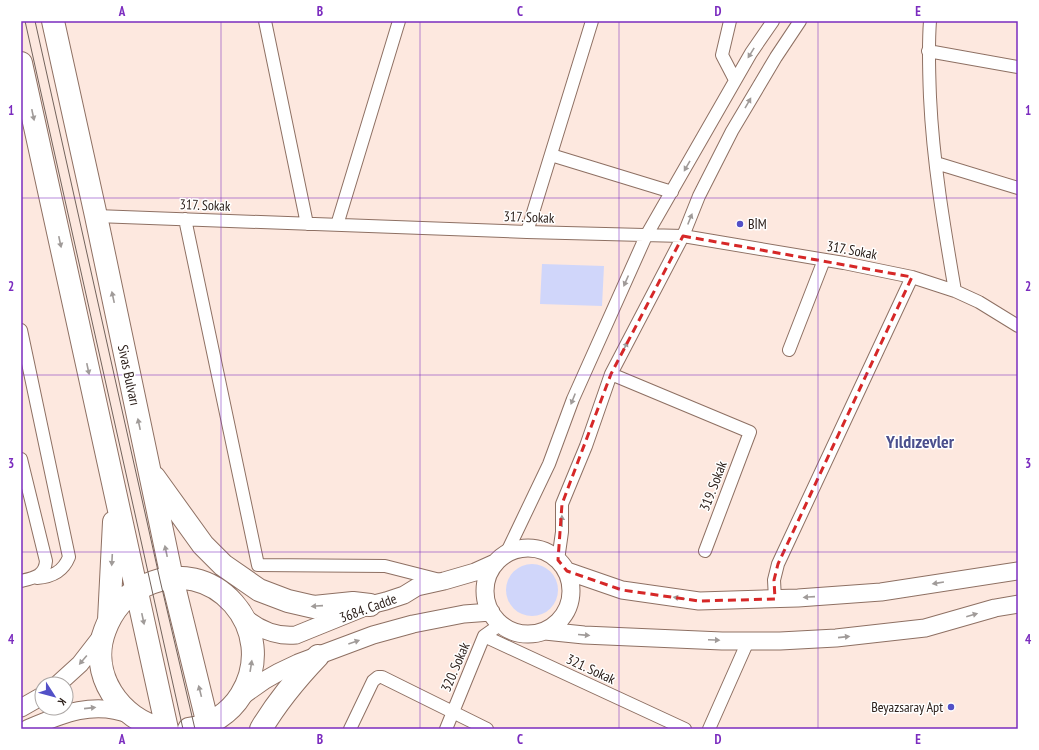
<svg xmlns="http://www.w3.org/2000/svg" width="1039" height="750" viewBox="0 0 1039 750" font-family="'PT Sans Narrow',sans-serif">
  <rect width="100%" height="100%" fill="#fde8df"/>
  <!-- green -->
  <path fill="#d0d6fa" d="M542 264 604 266 602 306 540 304Z
    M506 590a26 26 0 1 1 52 0a26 26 0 1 1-52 0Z"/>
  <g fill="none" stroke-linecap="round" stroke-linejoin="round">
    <defs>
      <path id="street" d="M265 21 307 224
        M730 21 722 55 735 80
        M930 21C928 47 929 72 930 97 933 162 944 227 955 291
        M928 51 1018 67
        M551 155 672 192
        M936 163 1018 188
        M96 216 527 232 683 236 844 263 912 277 955 291 979 302 1018 326
        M185 219 258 565 385 566 440 580
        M337 225 399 21
        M527 232 592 21
        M21 330 69 557C63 572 52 577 37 578
        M789 350 824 260
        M611 374 750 432 705 551
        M21 459 46 561C45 576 34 578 21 581
        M506 554 549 464 573 399 646 236 751 53 773 21
        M558 560 562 532V504L586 446 611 374 683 236 699 196 732 131 776 57 800 21
        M775 599 774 580 778 564 912 277
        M484 636 685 729
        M350 729 373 681 378 677H382L487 729
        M446 729 484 636 501 624
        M709 729 748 641"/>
      <path id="secondary" d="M485 591a43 43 0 1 1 86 0a43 43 0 1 1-86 0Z
        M567 571 622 590 699 601 798 598 881 592 1018 571
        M243 616C258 629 275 637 296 635L370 605 386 601 404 595 417 587 444 581 475 572 495 563
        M545 631 584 635 722 641H780L836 638 925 628 995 608 1018 604
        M58 684 80 664 104 633
        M238 699 265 680 279 672 298 663 373 635 413 624 464 614 491 612
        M21 708 42 696
        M27 729C62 714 94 700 131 715"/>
      <path id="highway" d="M53 21 96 216 172 578 209 729
        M21 63 167 729
        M154 477 203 545 223 565 259 590 288 601 314 607 353 603 370 605
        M109 620 114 522
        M163 729C120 720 88 674 105 630 112 611 125 595 144 586 213 552 281 630 241 695 230 713 210 726 189 729
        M261 729C277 702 296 679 318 656"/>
    </defs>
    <!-- street casing -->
    <use href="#street" stroke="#8e7063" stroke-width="14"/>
    <!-- secondary casing -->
    <use href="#secondary" stroke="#8e7063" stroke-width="19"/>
    <!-- highway casing -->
    <use href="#highway" stroke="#8e7063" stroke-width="24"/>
    <!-- street -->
    <use href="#street" stroke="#fff" stroke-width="12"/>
    <!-- secondary -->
    <use href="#secondary" stroke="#fff" stroke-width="17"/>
    <!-- highway -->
    <use href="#highway" stroke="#fff" stroke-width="22"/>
    <!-- tram -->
    <path stroke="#72635c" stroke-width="1" d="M25 21 183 729
      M35 21 160 580 195 729"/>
  </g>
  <!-- one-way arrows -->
  <defs><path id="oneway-solid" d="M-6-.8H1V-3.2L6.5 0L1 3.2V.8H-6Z"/></defs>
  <g fill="#a09b99">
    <use href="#oneway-solid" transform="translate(751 53) rotate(122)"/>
    <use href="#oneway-solid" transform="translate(748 103) rotate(-60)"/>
    <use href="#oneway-solid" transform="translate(33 115) rotate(78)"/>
    <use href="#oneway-solid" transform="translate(687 166) rotate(120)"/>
    <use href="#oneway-solid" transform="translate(690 219) rotate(-68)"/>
    <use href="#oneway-solid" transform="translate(60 242) rotate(78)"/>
    <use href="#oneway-solid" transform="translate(626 281) rotate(114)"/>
    <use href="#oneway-solid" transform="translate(113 297) rotate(-102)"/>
    <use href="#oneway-solid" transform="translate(625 347) rotate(-63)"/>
    <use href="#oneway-solid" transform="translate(88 369) rotate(78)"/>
    <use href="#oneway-solid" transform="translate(573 399) rotate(112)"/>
    <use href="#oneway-solid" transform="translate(139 424) rotate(-102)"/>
    <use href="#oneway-solid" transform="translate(562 521) rotate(-91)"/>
    <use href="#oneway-solid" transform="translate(166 551) rotate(-102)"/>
    <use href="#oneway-solid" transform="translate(112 560) rotate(93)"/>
    <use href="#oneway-solid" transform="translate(938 583) rotate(171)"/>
    <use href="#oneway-solid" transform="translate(809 597) rotate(176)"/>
    <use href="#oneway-solid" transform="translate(679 598) rotate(-172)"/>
    <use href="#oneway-solid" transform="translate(317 606) rotate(176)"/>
    <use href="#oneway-solid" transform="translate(972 615) rotate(-16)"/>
    <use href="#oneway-solid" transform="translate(143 619) rotate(78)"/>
    <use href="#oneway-solid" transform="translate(584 635) rotate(5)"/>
    <use href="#oneway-solid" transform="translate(844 637) rotate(-6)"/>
    <use href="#oneway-solid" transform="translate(714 640) rotate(2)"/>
    <use href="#oneway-solid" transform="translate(354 642) rotate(-19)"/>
    <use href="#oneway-solid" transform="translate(83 660) rotate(130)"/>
    <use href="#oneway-solid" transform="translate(251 666) rotate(-81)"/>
    <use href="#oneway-solid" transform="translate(200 691) rotate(-104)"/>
    <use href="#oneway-solid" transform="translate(90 708) rotate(-6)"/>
  </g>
  <!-- marked area -->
  <path fill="none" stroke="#d62828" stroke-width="3" stroke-dasharray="8 5" stroke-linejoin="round" d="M683 236 912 277 778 564 774 580 775 599 699 601 622 590 567 571 558 560 562 504 611 374Z"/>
  <!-- grid -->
  <path fill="none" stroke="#7b2cbf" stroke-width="1" stroke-opacity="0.55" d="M221 21V729M420 21V729M619 21V729M818 21V729M21 198H1018M21 375H1018M21 552H1018"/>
  <!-- markers -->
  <g fill="#5250c7" stroke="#fff" stroke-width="1.5">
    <circle cx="740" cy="224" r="4"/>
    <circle cx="951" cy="707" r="4"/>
  </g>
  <g text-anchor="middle" stroke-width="3" stroke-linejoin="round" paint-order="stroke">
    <!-- street labels -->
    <g font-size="14" fill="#2d211c" stroke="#fff">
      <text transform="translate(205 205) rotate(2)" y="5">317. Sokak</text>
      <text transform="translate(529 217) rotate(2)" y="5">317. Sokak</text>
      <text transform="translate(852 250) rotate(10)" y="5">317. Sokak</text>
      <text transform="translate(129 375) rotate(78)" y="5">Sivas Bulvarı</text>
      <text transform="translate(713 486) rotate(-69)" y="5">319. Sokak</text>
      <text transform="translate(368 608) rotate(-20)" y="5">3684. Cadde</text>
      <text transform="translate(455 667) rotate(-67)" y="5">320. Sokak</text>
      <text transform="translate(591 669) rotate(25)" y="5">321. Sokak</text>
    </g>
    <!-- poi labels -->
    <g font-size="14" fill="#2d211c" stroke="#fff" text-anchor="start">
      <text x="748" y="229">BİM</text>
      <text x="943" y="712" text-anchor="end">Beyazsaray Apt</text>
    </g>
    <!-- district labels -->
    <g font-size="18" font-weight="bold" fill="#4b4f8d" stroke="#fff">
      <text x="920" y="448">Yıldızevler</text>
    </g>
  </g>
  <!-- border -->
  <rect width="1039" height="750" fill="none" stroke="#ffffff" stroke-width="44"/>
  <!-- north arrow -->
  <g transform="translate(54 696) rotate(126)"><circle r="19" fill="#ffffff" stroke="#aba6a4"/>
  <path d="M0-3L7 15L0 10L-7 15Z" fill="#5250c7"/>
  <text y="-6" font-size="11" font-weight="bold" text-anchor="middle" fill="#2d211c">K</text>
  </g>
  <rect x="22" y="22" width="995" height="706" fill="none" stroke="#7b2cbf" stroke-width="1.5"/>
  <g font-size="13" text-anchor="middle" font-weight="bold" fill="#7b2cbf">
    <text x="122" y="16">A</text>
    <text x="320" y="16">B</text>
    <text x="520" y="16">C</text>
    <text x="718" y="16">D</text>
    <text x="918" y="16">E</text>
    <text x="11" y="115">1</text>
    <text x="1028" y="115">1</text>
    <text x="11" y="291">2</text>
    <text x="1028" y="291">2</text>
    <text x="11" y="468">3</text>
    <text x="1028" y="468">3</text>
    <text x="11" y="644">4</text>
    <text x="1028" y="644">4</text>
    <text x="122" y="744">A</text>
    <text x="320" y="744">B</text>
    <text x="520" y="744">C</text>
    <text x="718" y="744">D</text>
    <text x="918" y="744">E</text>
  </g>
</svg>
